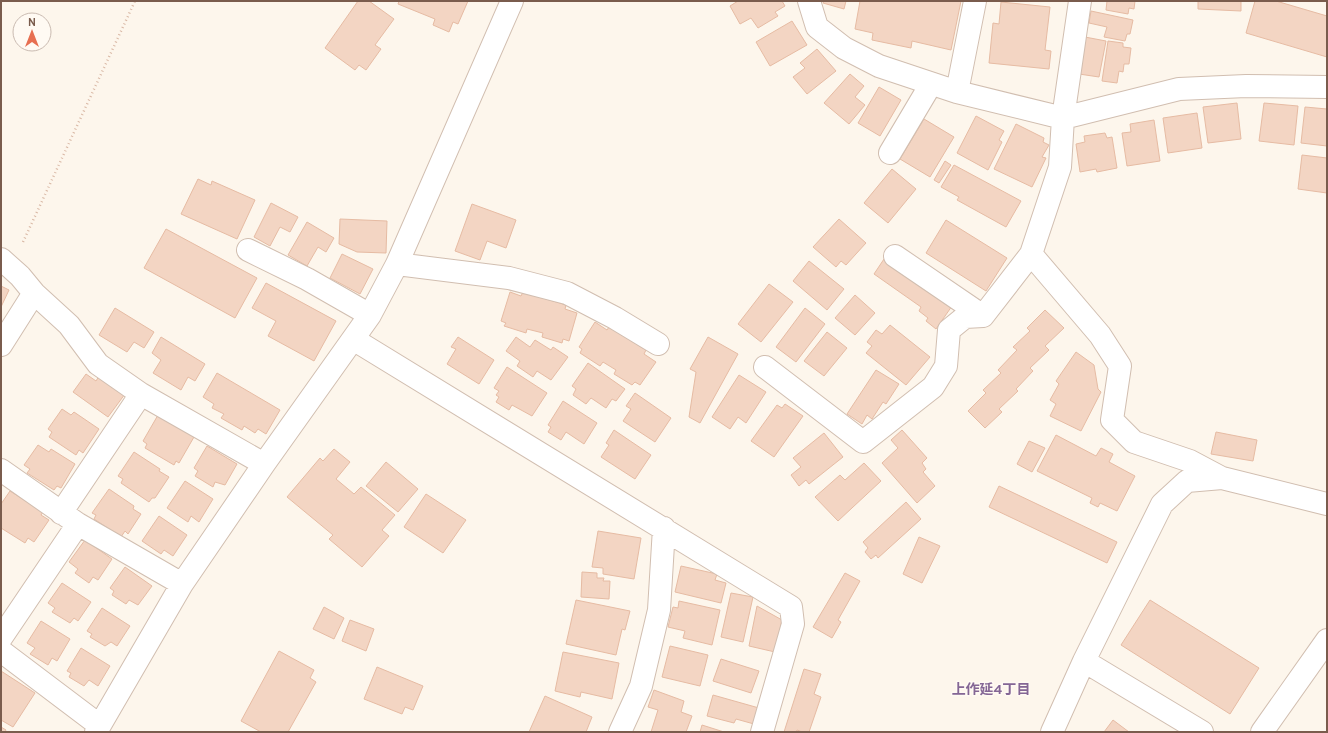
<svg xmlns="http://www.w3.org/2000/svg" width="1328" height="733" viewBox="0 0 1328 733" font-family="Overpass,'Noto Sans JP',sans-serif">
  <rect width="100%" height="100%" fill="#fdf6ec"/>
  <!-- building -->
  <path fill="#f3d5c3" stroke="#e6bba3" d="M358 1H369L394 19 375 45 381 49 366 70 359 65 355 70 325 48Z
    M399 1H468L458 24 453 22 449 32 433 25 435 19 398 4Z
    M738 1H782L785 6 775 12 778 16 758 28 751 18 740 24 730 6Z
    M824 1H846L844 9 823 3Z
    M860 1H961L951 50 912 41 911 48 872 40 873 33 855 29Z
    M1107 1H1135L1134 9 1129 8 1128 14 1106 10Z
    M1198 1H1241V11L1198 9Z
    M1255 1H1276L1327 16V57L1246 33Z
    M1001 2 1050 7 1045 50 1051 51 1049 69 989 63 993 23 999 24Z
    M1091 11 1133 20 1130 34H1127L1125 41 1104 37 1107 27 1089 23Z
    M792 21 807 45 770 66 756 42Z
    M1085 37 1106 41 1099 77 1079 74Z
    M1108 41 1123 43V47L1131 48 1129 64H1124L1123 72 1119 71 1117 83 1102 81Z
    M817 49 836 71 807 94 793 77 805 68 800 63Z
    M850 74 864 86 855 97 865 105 849 124 824 103Z
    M879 87 901 100 880 136 858 123Z
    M1237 103 1241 139 1208 143 1203 107Z
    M1264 103 1298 106 1294 145 1259 141Z
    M1305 107 1327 109V146L1301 143Z
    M1197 113 1202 148 1168 153 1163 118Z
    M976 116 1004 131 999 140 1002 142 988 170 957 153Z
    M924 119 954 137 930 177 900 159Z
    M1154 120 1160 161 1127 166 1122 133 1131 132 1130 124Z
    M1016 124 1044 138 1043 142 1049 145 1042 157 1046 158 1032 187 994 169Z
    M1105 133 1107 138 1112 137 1117 168 1097 172 1096 169 1080 172 1076 144 1085 142 1084 136Z
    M1302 155 1327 158V193L1298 189Z
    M945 161 951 165 939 183 934 180Z
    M954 165 1021 201 1006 227 957 200 959 197 941 187Z
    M892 169 916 189 888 223 864 203Z
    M198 179 211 185 212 181 255 200 237 239 181 214Z
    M271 203 298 217 290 232 280 227 270 246 254 237Z
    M472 204 516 220 506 248 487 241 480 260 455 251Z
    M340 219 387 221 386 253 357 252 339 244Z
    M839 219 866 243 846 265 841 261 836 267 813 247Z
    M946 220 1007 258 986 291 926 253Z
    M307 222 334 238 326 252 318 247 307 266 288 255Z
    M166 229 257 278 235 318 144 268Z
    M342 254 373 269 360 294 330 278Z
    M884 259 952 306 936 329 926 321 928 318 919 311 921 307 874 274Z
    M809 261 844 289 827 310 793 281Z
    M266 283 336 321 314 361 268 336 276 321 252 308Z
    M769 284 793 302 761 342 738 324Z
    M1 286 9 290 1 307Z
    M510 292 521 296 523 292 566 305 565 309 577 313 569 341 563 339 562 343 542 337 543 333 527 329 526 333 504 326 506 323 501 321Z
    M855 295 875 313 855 335 835 318Z
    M115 308 154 332 144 348 134 342 127 352 99 335Z
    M805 308 825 324 796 362 776 347Z
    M1045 310 1064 328 1045 346 1049 350 1030 368 1033 371 1016 389 1018 391 999 409 1002 412 985 428 968 411 986 393 983 390 1001 373 998 370 1017 350 1013 347 1030 331 1027 328Z
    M595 322 607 330 609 327 646 350 644 354 656 362 640 385 635 382 632 385 614 374 616 370 603 362 600 366 580 353 582 349 579 347Z
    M890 325 930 357 906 385 866 353 872 346 867 342 876 330 882 334Z
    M827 332 847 348 824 376 804 361Z
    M161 337 205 364 195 381 188 377 181 390 153 373 161 360 152 353Z
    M458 337 494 360 479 384 447 364 456 349 451 347Z
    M516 337 530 347 535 340 551 350 553 347 568 357 551 380 537 371 533 377 517 366 520 361 506 351Z
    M708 337 738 354 700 423 689 417 696 372 690 369Z
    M1076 352 1094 365 1098 389 1101 392 1081 431 1050 416 1056 404 1050 400 1059 384 1056 381Z
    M588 363 625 389 616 401 612 399 606 408 591 398 586 404 573 395 576 389 572 386Z
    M507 367 547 393 532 416 512 405 509 410 496 402 499 397 496 395 499 391 494 388Z
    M876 370 899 384 886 404 883 402 872 419 867 415 862 424 847 414Z
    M217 373 280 410 266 434 258 429 255 433 244 426 242 430 221 418 224 414 212 408 214 404 203 397Z
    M86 374 96 381 99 376 125 394 108 417 73 392Z
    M739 375 766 392 746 423 738 417 730 429 712 417Z
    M635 393 671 418 655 442 623 421 631 409 626 406Z
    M563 401 597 423 584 444 566 432 561 440 548 432 551 427 548 425Z
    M785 404 803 416 774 457 751 441 777 405 782 408Z
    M62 409 71 415 74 412 99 429 83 453 79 450 76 455 49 437 52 432 48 429Z
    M158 415 194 437 179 463 176 461 174 465 145 448 147 444 143 441Z
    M614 430 651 455 635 479 601 457 609 445 606 443Z
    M902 430 927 458 922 463 926 469 923 472 935 486 917 503 882 463 898 448 891 440Z
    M1216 432 1257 440 1253 461 1211 454Z
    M824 433 843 457 809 484 806 480 799 486 791 475 801 467 793 458Z
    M1056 435 1096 456 1101 448 1113 454 1109 462 1135 476 1117 511 1100 503 1098 507 1090 503 1092 498 1037 471Z
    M1029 441 1045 448 1032 472 1017 464Z
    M38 445 49 452 51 449 75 464 61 488 57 486 54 490 27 473 30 469 24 465Z
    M207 446 237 464 225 485 215 482 213 487 195 476 198 471 194 468Z
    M334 449 350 462 336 479 354 494 361 487 395 515 382 530 389 536 362 567 329 539 333 535 287 497 320 458 323 461Z
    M134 452 160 469 159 471 169 477 155 498H152L149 502 121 483 123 479 118 476Z
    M386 462 418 489 398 512 366 486Z
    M864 463 881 481 838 521 815 497 840 475 845 480Z
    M185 481 213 499 199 522 191 516 188 522 167 508Z
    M999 486 1117 542 1107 563 989 507Z
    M109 489 134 506 133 509 141 514 128 534 125 531 121 537 94 519 96 515 92 513Z
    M10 491 43 512 41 515 49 520 34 542 28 538 25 543 1 528V504Z
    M426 494 466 520 443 553 404 527Z
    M906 502 921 519 878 558 876 555 871 559 865 552 868 548 863 542Z
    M159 516 187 535 173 556 164 550 161 554 142 541Z
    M598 531 641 538 634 579 603 574V568L592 567Z
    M919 537 940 546 922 583 903 574Z
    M85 540 112 559 98 580 93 577 89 583 75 573 78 569 69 562Z
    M681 566 717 574 715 580 726 583 721 603 675 592Z
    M125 567 152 586 138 605 129 600 126 604 112 595 114 591 110 588Z
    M582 572 597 573V578H604L603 581H610L609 599 581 597Z
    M845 573 860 581 838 620 841 622 832 638 813 627Z
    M62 583 91 602 78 621 74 618 70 623 52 612 55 608 48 603Z
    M731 593 753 597 743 642 721 637Z
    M576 600 630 611 625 630 622 629 616 655 566 644Z
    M1150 600 1259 668 1230 714 1121 645Z
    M679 601 720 610 712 645 683 638 685 631 668 627 673 607 678 608Z
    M757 606 782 620 775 652 749 646Z
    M324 607 344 618 334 639 313 629Z
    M102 608 130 626 117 646 111 642 105 646 90 637 92 634 87 631Z
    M350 620 374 629 366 651 342 641Z
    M41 621 70 639 57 661 52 658 48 665 30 654 35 648 27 643Z
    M670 646 708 655 700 686 662 677Z
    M81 648 110 666 98 686 89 680 84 686 69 677 71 673 67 671Z
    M279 651 314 670 310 678 316 682 288 732H261L241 721Z
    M563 652 619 663 612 699 581 692 580 697 555 691Z
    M721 659 759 671 751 693 713 681Z
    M377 667 423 686 413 710 405 707 402 714 364 699Z
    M804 669 821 674 814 694 821 697 809 732H802L797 730 796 732H784Z
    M1 671 35 693 13 727 1 720Z
    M654 690 684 701 681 712 692 716 686 732H651L658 710 648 707Z
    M713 695 759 708 754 724 736 719 734 723 707 716Z
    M545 696 592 717 586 732H529Z
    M1113 720 1129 732H1104Z
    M702 725 724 732H700Z
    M1 727 6 730 5 732H1Z"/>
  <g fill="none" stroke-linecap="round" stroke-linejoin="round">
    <defs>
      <path id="minor" d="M809 1 817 27 844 48 879 66 957 92 1063 118 1179 89 1246 86 1327 87
        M957 92 975 1
        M890 153 931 84
        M248 250 307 279 370 315
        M1031 254 1100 335 1120 366 1112 420 1134 442 1190 461 1222 478
        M895 256 983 316
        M1 259 20 276 34 293 69 325 98 364 141 394 264 464
        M397 264 509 278 567 293 615 318 658 344
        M353 339 791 607 793 624 762 732
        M1 345 34 293
        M765 367 863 442 933 387 946 366 949 330 965 317 983 316 1031 254 1060 167 1063 118 1080 1
        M1 470 78 524 182 584
        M61 513 141 394
        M1 638 78 524
        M1 651 99 725
        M1084 661 1202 732
        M96 732 182 584 264 464 370 315 397 264 512 1
        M620 732 641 686 659 610 664 528
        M1052 732 1084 661 1162 504 1187 481 1222 478 1327 504
        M1262 732 1327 640"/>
    </defs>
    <!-- minor casing -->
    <use href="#minor" stroke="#d1beb0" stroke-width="24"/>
    <!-- path -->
    <path stroke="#d9b8a5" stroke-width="2.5" stroke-dasharray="1 3" stroke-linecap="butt" d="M23 242 135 1"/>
    <!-- minor -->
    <use href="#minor" stroke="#fff" stroke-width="22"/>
  </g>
  <g text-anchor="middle" stroke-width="3" stroke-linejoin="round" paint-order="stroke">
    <!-- neighbourhood labels -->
    <g font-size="14" font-weight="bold" fill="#846695" stroke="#fffaf3">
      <text x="991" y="694">上作延4丁目</text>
    </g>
  </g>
  <!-- border -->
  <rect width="1328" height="733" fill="none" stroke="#7a5c4d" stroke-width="4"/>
  <!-- north arrow -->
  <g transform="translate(32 32)"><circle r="19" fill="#fffaf3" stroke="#cabbb1"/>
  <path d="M0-3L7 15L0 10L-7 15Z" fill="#e76f51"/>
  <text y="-6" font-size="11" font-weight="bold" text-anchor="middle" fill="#7a5c4d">N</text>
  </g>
</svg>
